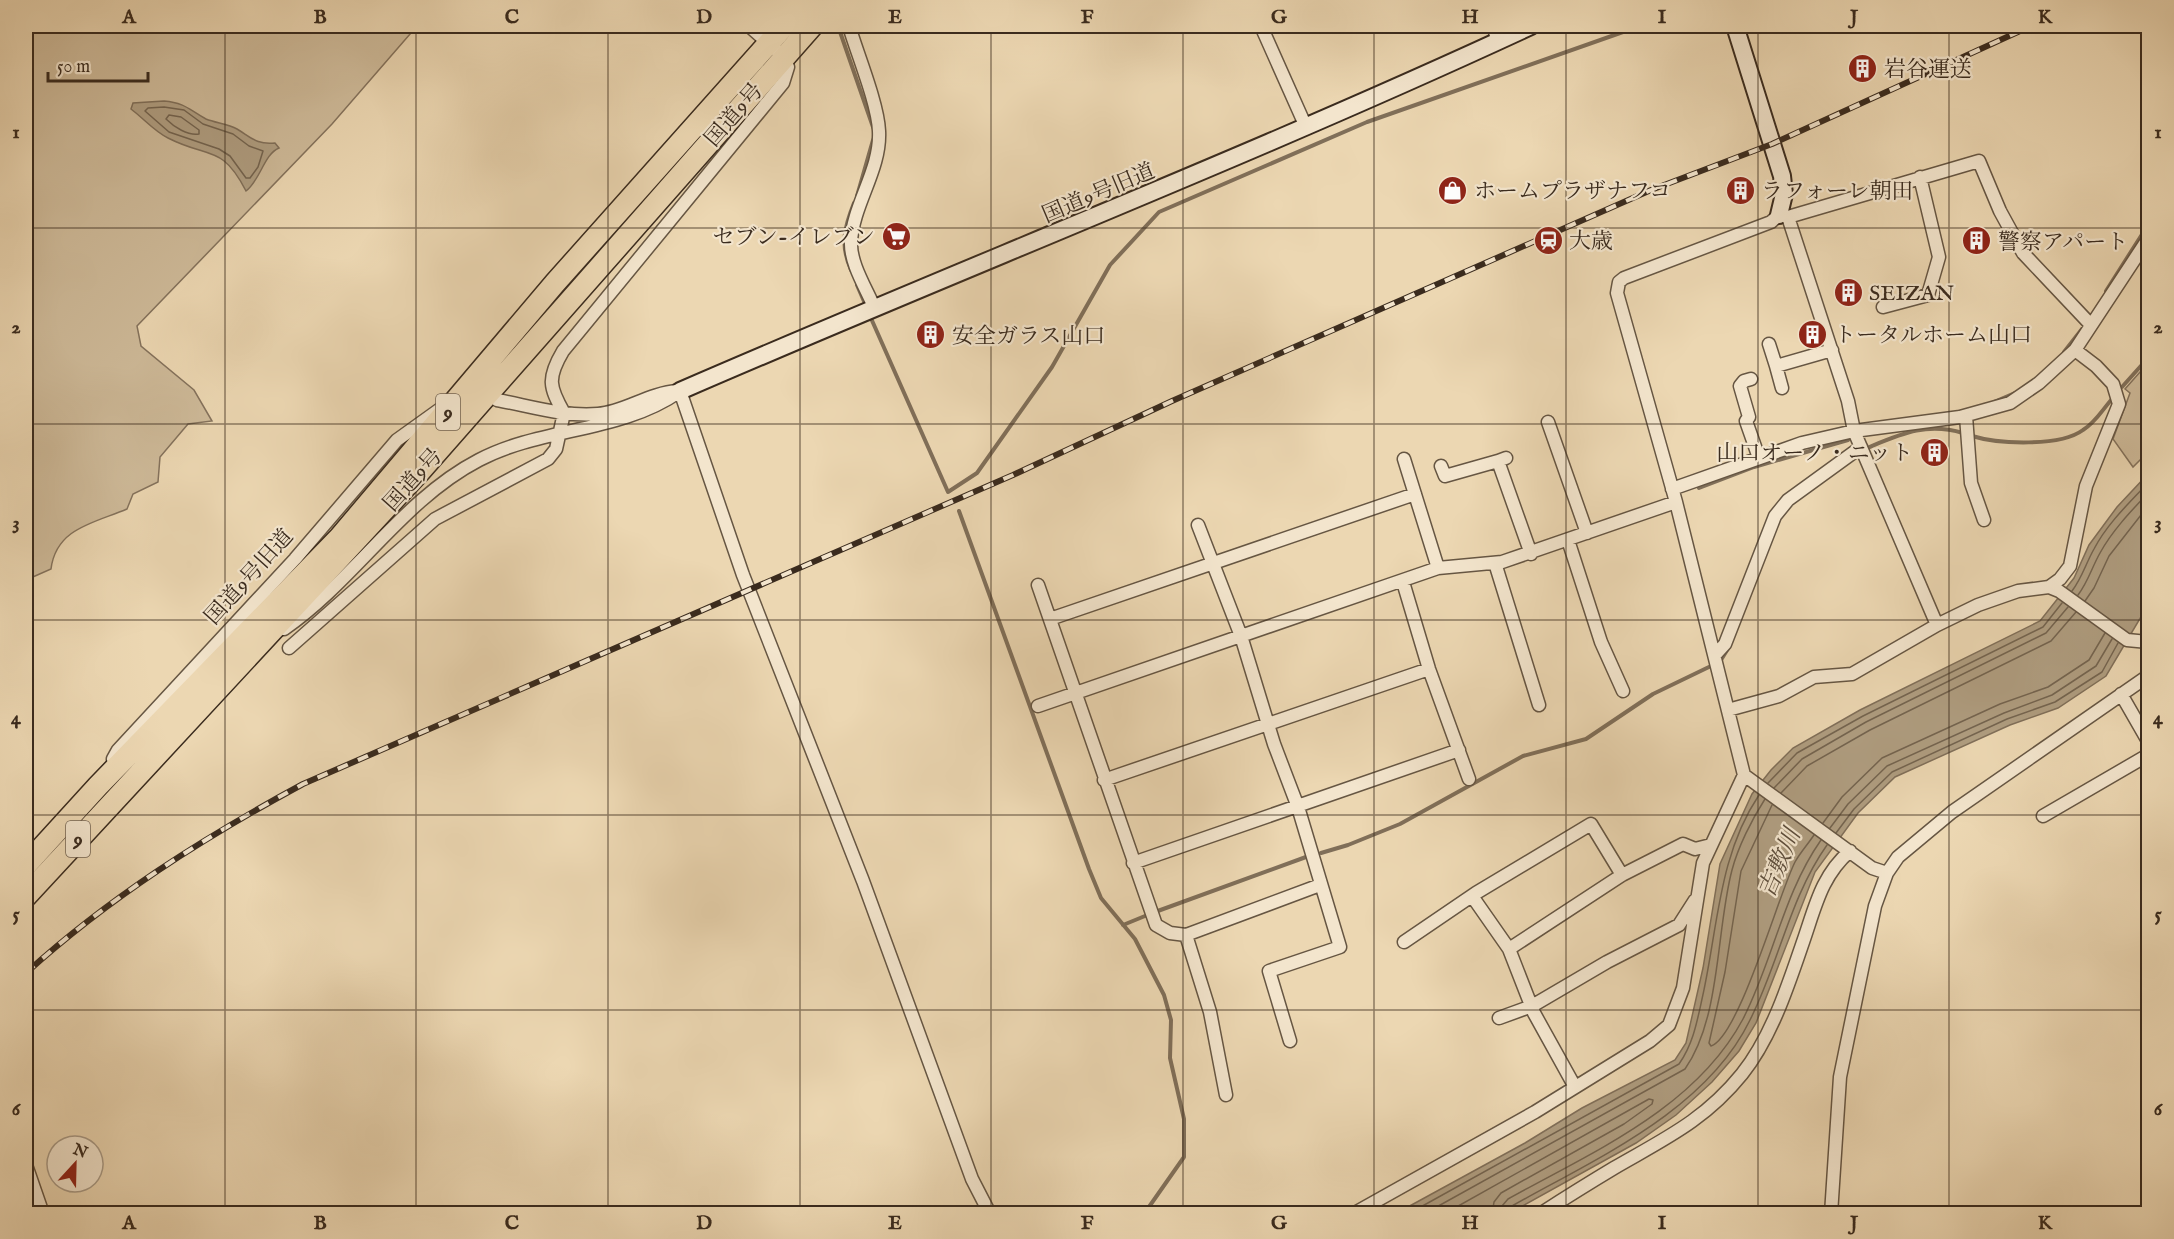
<svg xmlns="http://www.w3.org/2000/svg" width="2174" height="1239" viewBox="0 0 2174 1239" font-family="'IM FELL English','Noto Serif JP',serif">
  <rect width="100%" height="100%" fill="#ecd7b2"/>
  <filter id="stains"><feTurbulence type="fractalNoise" baseFrequency=".00333" numOctaves="4"/><feColorMatrix values="0 0 0 0 .2 0 0 0 0 .09 0 0 0 0 .02 0 0 0 .5 -.17"/></filter>
  <radialGradient id="worn" r=".72"><stop offset=".6" stop-color="#630" stop-opacity="0"/><stop offset="1" stop-color="#630" stop-opacity=".3"/></radialGradient>
  <!-- green -->
  <path fill="#ceba99" stroke="#84725c" stroke-width="1.5" d="M26 26H417L332 124 137 326 141 346 194 390 212 421 188 424 160 457 158 482 133 494 127 509C94 523 56 528 51 569L26 580Z
    M2148 363V452L2133 467 2113 439 2130 393 2125 389Z"/>
  <!-- water -->
  <path fill="#af9d80" stroke="#806f59" stroke-width="1.5" d="M164 101C186 103 189 110 206 119 216 123 228 124 237 129 252 138 257 145 275 143L279 148C264 154 260 181 246 191 222 144 209 159 168 138 155 132 143 118 131 109L133 103Z
    M2148 474V605L2106 676 2058 708 2010 725 1895 777 1858 813 1815 872 1756 1023 1739 1051 1712 1082 1676 1115 1636 1143 1510 1213 1395 1214 1525 1143 1582 1108 1675 1060 1686 1043 1703 968 1720 864 1752 794 1771 770 1793 748 1860 710 2040 621 2074 578 2089 545 2117 507Z"/>
  <g fill="none" stroke-linecap="round" stroke-linejoin="round">
    <!-- shore -->
    <path stroke="#74644f" stroke-width="1.5" d="M164 107 184 110 203 124 233 134 249 146 263 151 258 167 250 178H246L230 156 219 149 169 132 145 111 148 108Z
      M169 115 181 117 199 130V134C188 136 174 127 166 119Z
      M2072 591C2082 578 2086 563 2094 549 2107 524 2129 503 2148 483
      M2078 595C2088 582 2092 567 2100 553 2112 531 2131 511 2148 493
      M2085 601 2094 588 2109 556 2148 506
      M1768 783 1797 753 1863 716 2043 627 2062 603
      M1774 788 1802 759 1866 722 2046 633 2068 607
      M1781 793 1807 766 1870 730 2051 641 2076 612
      M1772 805 1741 871 1725 972 1709 1043 1711 1046C1739 1037 1779 893 1795 862 1800 853 1808 844 1814 835
      M1823 823 1842 797 1882 758 2000 704 2048 687 2089 660 2105 633
      M1830 828 1848 804 1887 766 2004 713 2052 695 2096 666 2112 639
      M1836 833 1854 809 1892 772 2007 719 2055 702 2102 672 2118 643
      M1408 1214 1679 1064C1693 1044 1697 1022 1702 999 1718 929 1718 856 1759 795
      M1424 1214 1685 1069C1721 1018 1716 930 1732 870 1738 847 1752 819 1765 799
      M1444 1214 1649 1099 1653 1100 1652 1104 1624 1124 1501 1193 1494 1202 1492 1214
      M1501 1214 1502 1206 1508 1199C1592 1152 1695 1109 1743 1019 1773 961 1783 894 1821 840
      M1508 1214 1512 1206C1595 1159 1706 1111 1750 1020 1779 963 1790 897 1827 845"/>
    <!-- stream -->
    <path stroke="#806f59" stroke-width="4" d="M838 26 873 127
      M857 196 873 140
      M851 270C840 245 844 228 854 203
      M857 285 866 306
      M2106 291 2148 225
      M870 316 948 492 977 473 1052 367 1110 265 1159 212 1367 122 1640 26
      M2064 352 2082 329
      M2122 387 2148 358
      M1994 402 2015 393
      M1972 436C1998 444 2060 447 2083 430 2095 423 2103 409 2112 399
      M1867 448C1901 434 1926 422 1963 433
      M1699 488 1754 467 1848 440
      M959 511 1089 869 1101 898 1135 939 1164 995 1171 1020 1170 1058 1184 1119V1157L1144 1214
      M1721 660 1729 647
      M1321 853 1348 845 1400 824 1523 756 1586 739 1653 694 1711 666
      M1155 912 1306 857
      M1123 925 1145 916"/>
    <defs>
      <path id="street" d="M849 26C857 53 878 104 879 131 881 170 853 204 851 242 850 263 866 288 874 307
        M1261 26 1306 127
        M1493 26 1498 41
        M1788 217 1848 401 1854 431 1937 625
        M1883 307 1928 295 1939 257 1920 177
        M1769 344 1776 366 1832 350
        M1776 366 1782 388
        M1751 379 1744 381 1740 386 1749 417 1746 421 1759 458
        M680 391 743 575 863 881 972 1179 990 1214
        M497 400C530 406 564 417 598 414 625 412 648 393 678 391
        M1966 416 1971 483 1984 520
        M1548 422 1587 533
        M1506 458 1498 461 1531 554
        M1404 459 1438 568
        M1441 466 1445 476 1498 461
        M1672 489 1802 443 1854 431 1960 417 2010 403 2039 383 2075 350 2148 239
        M1198 525 1241 636 1274 744 1298 807 1340 947 1269 971 1290 1041
        M1568 540 1601 642 1623 691
        M1495 563 1539 705
        M1403 582 1429 669 1469 779
        M1038 585 1156 925 1170 933 1186 935 1210 1012 1226 1095
        M2049 587 2059 591 2127 640 2148 642
        M1050 619 1415 494
        M284 629C355 580 402 500 479 460 541 427 621 433 680 391
        M289 648 435 519 548 459 556 449 564 413C549 387 547 378 563 351L783 83 788 67 784 57 749 26
        M1715 655 1725 644 1775 516 1788 500 1861 447
        M2121 694 2148 741
        M1038 706 1438 568 1502 562 1676 502
        M1728 710 1779 696 1814 677 1852 674 1937 625 1978 605 2018 591 2049 587 2060 579 2070 566 2086 486 2119 404 2113 384 2096 366 2075 350
        M113 759 118 750 295 559 397 440 443 407
        M1104 780 1429 669
        M2043 816 2148 755
        M1133 863 1459 750
        M1887 873 1872 868 1744 775 1676 502 1617 293 1619 282 1624 278 1771 222 1779 215 1788 217 1979 161 2000 211 2023 253 2091 325
        M1472 896 1509 949
        M1186 935 1320 885
        M1404 942 1476 893 1591 824 1622 875
        M1499 1018 1532 1006 1607 962 1679 925 1695 900
        M1575 1087 1534 1013 1509 949 1622 875 1683 844 1695 849 1711 845
        M26 1165 43 1214
        M1353 1214 1535 1112 1650 1041 1669 1025 1683 988 1703 863 1744 775
        M1540 1214C1565 1198 1589 1183 1614 1168 1664 1139 1704 1121 1742 1074 1771 1038 1788 986 1803 942 1815 908 1821 876 1850 851
        M1831 1214 1840 1077 1875 906 1887 873 1898 857 1952 812 2148 676"/>
      <path id="secondary" d="M1735 26 1782 176 1784 194 1779 215
        M680 391C963 268 1251 156 1531 26"/>
      <path id="highway" d="M26 865 98 786 340 537 555 283 784 26
        M26 896 421 470 812 26"/>
    </defs>
    <!-- street casing -->
    <use href="#street" stroke="#665643" stroke-width="15"/>
    <!-- secondary casing -->
    <use href="#secondary" stroke="#3a2b1e" stroke-width="20"/>
    <!-- highway casing -->
    <use href="#highway" stroke="#3a2b1e" stroke-width="24"/>
    <!-- street -->
    <use href="#street" stroke="#f3e5cd" stroke-width="12"/>
    <!-- secondary -->
    <use href="#secondary" stroke="#f3e5cd" stroke-width="16"/>
    <!-- highway -->
    <use href="#highway" stroke="#ecd7b2" stroke-width="21"/>
    <defs>
      <path id="rail" d="M26 973C110 897 203 838 303 784L1013 475 1172 401 1651 190 1772 144 2031 26"/>
    </defs>
    <!-- rail casing -->
    <use href="#rail" stroke="#3a2b1e" stroke-width="6"/>
    <!-- rail -->
    <use href="#rail" stroke="#f3e5cd" stroke-width="4" stroke-dasharray="11" stroke-linecap="butt"/>
  </g>
  <!-- grid -->
  <path fill="none" stroke="#3a2b1e" stroke-width="1.5" stroke-opacity="0.55" d="M225 26V1214M416 26V1214M608 26V1214M800 26V1214M991 26V1214M1183 26V1214M1374 26V1214M1566 26V1214M1758 26V1214M1949 26V1214M26 228H2148M26 424H2148M26 620H2148M26 815H2148M26 1010H2148"/>
  <!-- icons -->
  <defs>
    <symbol id="building-disc" viewBox="-11 -11 22 22"><circle r="9.5" fill="#8f2418" stroke="#f3e5cd"/><path d="M-4-6H4V6H1V3H-1V6H-4ZM-2.5-4.3h1.7v1.8h-1.7ZM.8-4.3h1.7v1.8H.8ZM-2.5-1h1.7V.8h-1.7ZM.8-1h1.7V.8H.8Z" fill="#fff"/></symbol>
    <symbol id="shop-disc" viewBox="-11 -11 22 22"><circle r="9.5" fill="#8f2418" stroke="#f3e5cd"/><path d="M-5-2.5h2.3a2.7 3.5 0 0 1 5.4 0H5L5.5 6h-11ZM-1.5-2.5h3a1.5 2.3 0 0 0-3 0Z" fill="#fff"/></symbol>
    <symbol id="supermarket-disc" viewBox="-11 -11 22 22"><circle r="9.5" fill="#8f2418" stroke="#f3e5cd"/><path d="M-6-5.5h2.5l.6 2H6L4.5 2H-2.5L-4.4-4H-6ZM-1.5 3.2a1.3 1.3 0 1 0 .1 0ZM3 3.2a1.3 1.3 0 1 0 .1 0Z" fill="#fff"/></symbol>
    <symbol id="station-disc" viewBox="-11 -11 22 22"><circle r="9.5" fill="#8f2418" stroke="#f3e5cd"/><path d="M-3-6H3Q5-6 5-4V2Q5 4 3 4L4.5 6H3L1.5 4h-3L-3 6H-4.5L-3 4Q-5 4-5 2V-4Q-5-6-3-6ZM-3.5-4v3h7v-3ZM-3.5 1v1.5H-2V1ZM2 1v1.5H3.5V1Z" fill="#fff"/></symbol>
  </defs>
  <g fill-rule="evenodd">
    <use href="#building-disc" x="1846" y="52" width="33" height="33"/>
    <use href="#shop-disc" x="1436" y="174" width="33" height="33"/>
    <use href="#building-disc" x="1724" y="174" width="33" height="33"/>
    <use href="#supermarket-disc" x="880" y="220" width="33" height="33"/>
    <use href="#station-disc" x="1532" y="224" width="33" height="33"/>
    <use href="#building-disc" x="1960" y="224" width="33" height="33"/>
    <use href="#building-disc" x="1832" y="276" width="33" height="33"/>
    <use href="#building-disc" x="1796" y="318" width="33" height="33"/>
    <use href="#building-disc" x="914" y="318" width="33" height="33"/>
    <use href="#building-disc" x="1918" y="436" width="33" height="33"/>
  </g>
  <g text-anchor="middle" stroke-width="4.5" stroke-linejoin="round" paint-order="stroke">
    <!-- shield labels -->
    <g fill="#f3e5cd" stroke="#726352" stroke-width="1.5">
      <rect x="436" y="394" width="24" height="36" rx="4.5"/>
      <rect x="66" y="821" width="24" height="36" rx="4.5"/>
    </g>
    <g font-size="21" font-weight="bold" fill="#3a2b1e">
      <text x="448" y="419">9</text>
      <text x="78" y="846">9</text>
    </g>
    <!-- poi labels -->
    <g font-size="22" fill="#3a2b1e" stroke="#f3e5cd" text-anchor="start">
      <text x="1884" y="76">岩谷運送</text>
      <text x="1474" y="198">ホームプラザナフコ</text>
      <text x="1761" y="198">ラフォーレ朝田</text>
      <text x="875" y="244" text-anchor="end">セブン-イレブン</text>
      <text x="1569" y="248">大歳</text>
      <text x="1998" y="249">警察アパート</text>
      <text x="1869" y="300">SEIZAN</text>
      <text x="1834" y="342">トータルホーム山口</text>
      <text x="952" y="343">安全ガラス山口</text>
      <text x="1913" y="460" text-anchor="end">山口オーノ・ニット</text>
    </g>
    <!-- street labels -->
    <g font-size="22" fill="#3a2b1e" stroke="#f3e5cd">
      <text transform="translate(733 114) rotate(-49)" y="8">国道9号</text>
      <text transform="translate(1098 192) rotate(-23)" y="8">国道9号旧道</text>
      <text transform="translate(412 479) rotate(-48)" y="8">国道9号</text>
      <text transform="translate(248 576) rotate(-48)" y="8">国道9号旧道</text>
    </g>
    <!-- water labels -->
    <g font-size="24" font-style="italic" fill="#5d4d3b" stroke="#f3e5cd">
      <text transform="translate(1779 863) rotate(-67)" y="8">吉敷川</text>
    </g>
  </g>
  <!-- margin -->
  <rect width="2174" height="1239" fill="none" stroke="#ecd7b2" stroke-width="66"/>
  <!-- north arrow -->
  <g transform="translate(75 1164) rotate(22)"><circle r="28" fill="#f3e5cd" stroke="#a99b87" stroke-width="1.5"/>
  <path d="M0-4.5L10 22L0 15L-10 22Z" fill="#8f2418"/>
  <text y="-9" font-size="16" font-weight="bold" text-anchor="middle" fill="#3a2b1e">N</text>
  </g>
  <!-- scale -->
  <path d="M48 72v9h100v-9" fill="none" stroke="#3a2b1e" stroke-width="3"/>
  <text x="57" y="72" font-size="18" fill="#3a2b1e" stroke="#f3e5cd" stroke-width="4.5" paint-order="stroke">50 m</text>
  <rect x="33" y="33" width="2108" height="1173" fill="none" stroke="#3a2b1e" stroke-width="2"/>
  <g font-size="20" text-anchor="middle" font-weight="bold" fill="#3a2b1e">
    <text x="129" y="23">A</text>
    <text x="320" y="23">B</text>
    <text x="512" y="23">C</text>
    <text x="704" y="23">D</text>
    <text x="895" y="23">E</text>
    <text x="1087" y="23">F</text>
    <text x="1279" y="23">G</text>
    <text x="1470" y="23">H</text>
    <text x="1662" y="23">I</text>
    <text x="1854" y="23">J</text>
    <text x="2045" y="23">K</text>
    <text x="16" y="138">1</text>
    <text x="2158" y="138">1</text>
    <text x="16" y="333">2</text>
    <text x="2158" y="333">2</text>
    <text x="16" y="529">3</text>
    <text x="2158" y="529">3</text>
    <text x="16" y="724">4</text>
    <text x="2158" y="724">4</text>
    <text x="16" y="920">5</text>
    <text x="2158" y="920">5</text>
    <text x="16" y="1115">6</text>
    <text x="2158" y="1115">6</text>
    <text x="129" y="1229">A</text>
    <text x="320" y="1229">B</text>
    <text x="512" y="1229">C</text>
    <text x="704" y="1229">D</text>
    <text x="895" y="1229">E</text>
    <text x="1087" y="1229">F</text>
    <text x="1279" y="1229">G</text>
    <text x="1470" y="1229">H</text>
    <text x="1662" y="1229">I</text>
    <text x="1854" y="1229">J</text>
    <text x="2045" y="1229">K</text>
  </g>
  <rect width="100%" height="100%" filter="url(#stains)"/>
  <rect width="100%" height="100%" fill="url(#worn)"/>
</svg>
